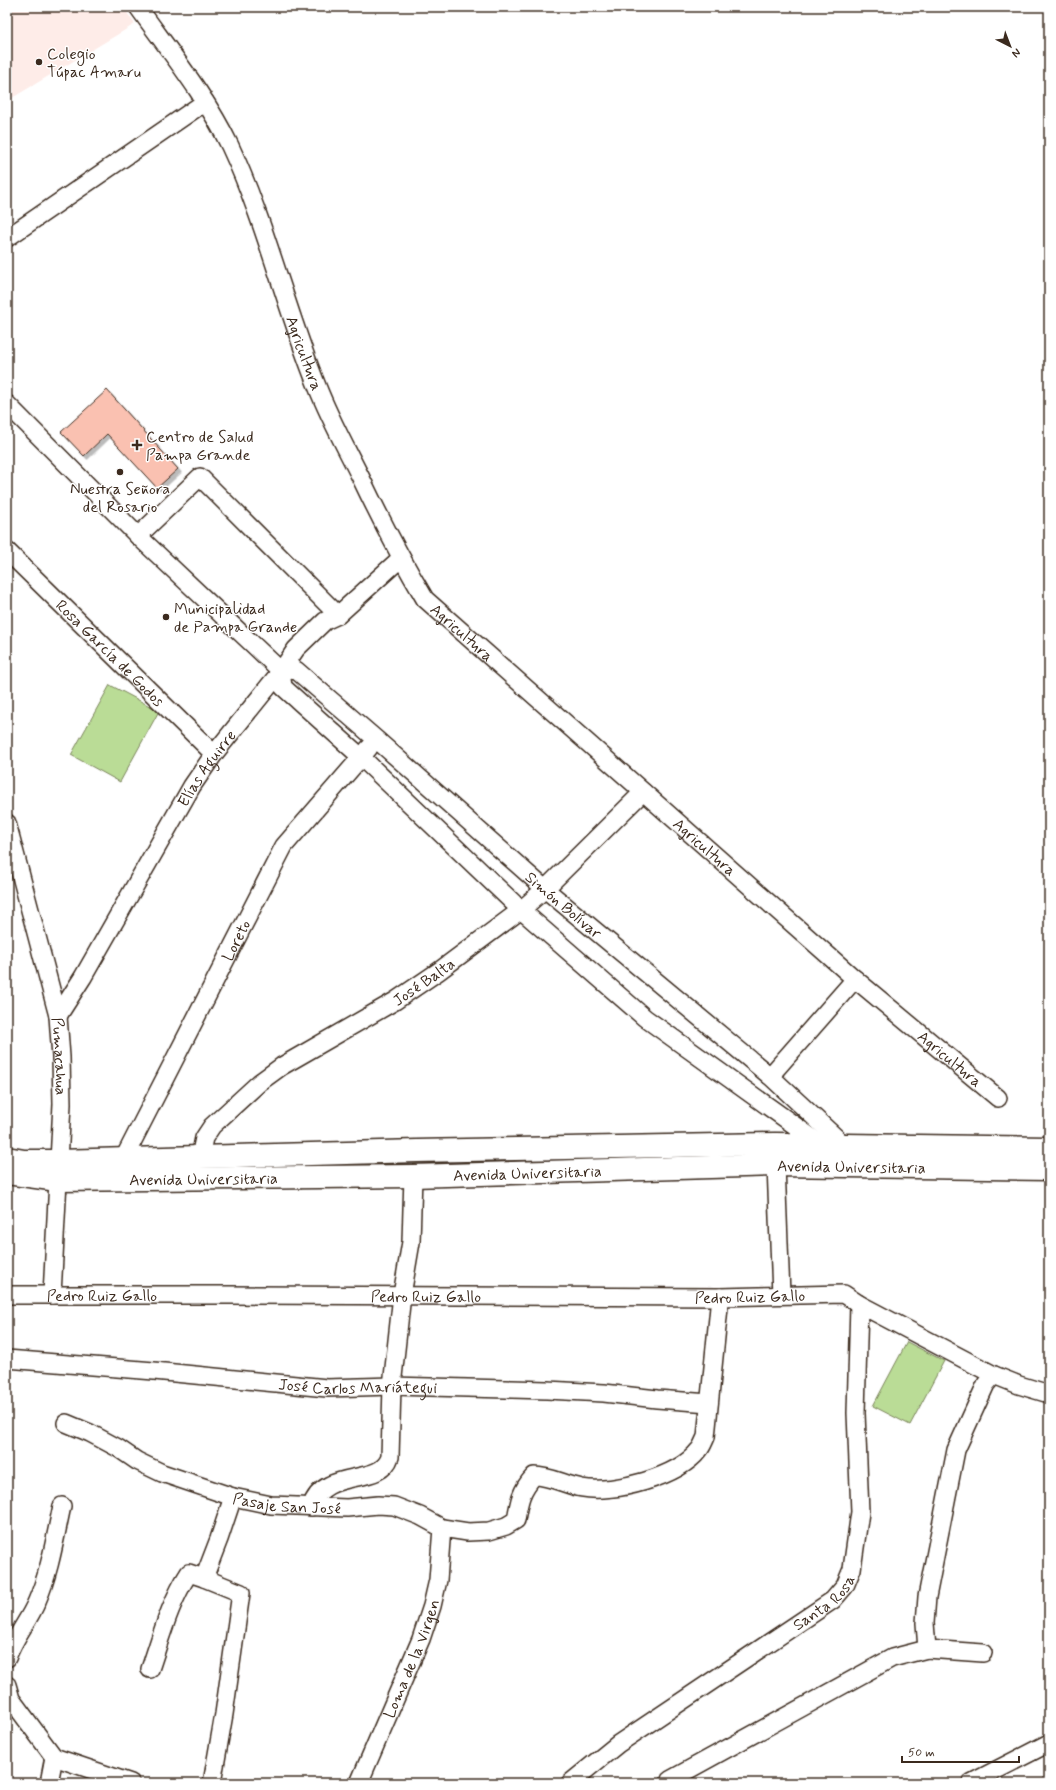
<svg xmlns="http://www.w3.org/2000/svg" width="1056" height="1790" viewBox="0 0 1056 1790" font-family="Mynerve,sans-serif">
  <defs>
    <filter id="shadow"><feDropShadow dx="3.5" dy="3.5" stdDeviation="0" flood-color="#0004"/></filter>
  </defs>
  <rect width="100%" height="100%" fill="#fff"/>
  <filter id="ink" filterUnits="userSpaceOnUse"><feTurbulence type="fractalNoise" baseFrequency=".025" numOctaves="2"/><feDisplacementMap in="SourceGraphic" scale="8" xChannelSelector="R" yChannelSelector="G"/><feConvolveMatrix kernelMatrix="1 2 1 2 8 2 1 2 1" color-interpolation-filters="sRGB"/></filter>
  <g filter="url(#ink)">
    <!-- built -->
    <path fill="#feece8" d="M7 7H123L135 24 7 101Z"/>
    <!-- green -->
    <path fill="#badc96" stroke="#7a835a" d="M110 685 159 711 120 782 71 755Z
      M907 1342 944 1361 910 1425 873 1406Z"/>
    <!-- building -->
    <path fill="#fac1b1" stroke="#3b2a1e" filter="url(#shadow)" d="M107 390 178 469 157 488 107 434 84 456 61 432Z"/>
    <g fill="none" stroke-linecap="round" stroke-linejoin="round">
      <defs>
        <g id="street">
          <path id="s1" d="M138 7C170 52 206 96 230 146 266 223 285 307 317 386 329 417 345 446 360 476 380 518 401 559 425 599L855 979 998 1098"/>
          <path d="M7 238 205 102"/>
          <path d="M7 404 138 536 281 671 283 687 361 757 521 910 645 1018 822 1145"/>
          <path d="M138 536 200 477 338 615"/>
          <path id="s2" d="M7 551 214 754"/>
          <path id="s3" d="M281 671 296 670 377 740 545 889 770 1076 844 1145"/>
          <path id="s4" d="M7 823 58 1016 61 1057 62 1104 52 1295"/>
          <path id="s5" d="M58 1016 83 977 192 786 214 754 281 671 296 649 325 621 338 615 401 558"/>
          <path d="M770 1076 855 979"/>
          <path id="s6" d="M200 1157 204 1138 212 1126 260 1082 282 1066 395 1001 439 971 521 910 545 889 643 792"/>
          <path id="s7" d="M123 1160 284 846 369 748"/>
          <path d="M776 1165 781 1295"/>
          <path id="s8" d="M7 1295H230L720 1297 844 1294 859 1304 994 1375 1019 1385 1049 1394"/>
          <path id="s9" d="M7 1359 154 1371 327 1388 392 1386 547 1390 604 1393 657 1399 709 1403"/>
          <path id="s10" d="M66 1423 90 1433 118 1448 137 1461 162 1473 233 1497 271 1505 347 1508 378 1505 394 1506 420 1516 442 1528 468 1532 489 1531 506 1526 516 1520C519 1501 521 1490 534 1476 551 1476 565 1485 582 1488 614 1494 678 1477 699 1450 702 1447 704 1441 706 1437L720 1297"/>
          <path d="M311 1507C324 1466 380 1488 390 1457L392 1386 402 1295 411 1242 413 1176"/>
          <path d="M204 1578 219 1539 233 1497"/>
          <path d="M927 1649 925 1623 927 1597 956 1450 986 1384 994 1375"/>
          <path d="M7 1658C14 1637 29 1621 37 1601 50 1571 55 1538 62 1506"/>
          <path d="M150 1669C161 1637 170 1602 189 1573L204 1578 241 1593 224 1714 212 1783"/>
          <path d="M7 1685 11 1699 54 1757"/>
          <path d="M54 1757 131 1783"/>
          <path d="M670 1780 892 1658 927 1649 983 1653"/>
          <path d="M49 1783 54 1757"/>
          <path id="s11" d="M359 1783 421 1639 432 1606 438 1580 442 1528"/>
          <path id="s12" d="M570 1783 618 1744 833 1600 845 1586 852 1569 860 1512 856 1413 859 1304"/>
          <path d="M971 1783 1049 1743"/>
        </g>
        <g id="secondary">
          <path d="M7 1158 24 1161H58L417 1151 775 1144 1049 1148"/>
          <path id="s13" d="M7 1173 58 1180 413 1176 776 1165 1049 1169"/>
        </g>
      </defs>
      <!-- street casing -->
      <use href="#street" stroke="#3b2a1e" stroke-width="20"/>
      <!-- secondary casing -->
      <use href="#secondary" stroke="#3b2a1e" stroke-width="25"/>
      <!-- street -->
      <use href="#street" stroke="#fff" stroke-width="17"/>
      <!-- secondary -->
      <use href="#secondary" stroke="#fff" stroke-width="22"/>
    </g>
  </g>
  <!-- markers -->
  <g fill="#3b2a1e" stroke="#fff" stroke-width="1.5">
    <circle cx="39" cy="62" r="4"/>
    <path d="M135 439h4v4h4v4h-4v4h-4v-4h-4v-4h4z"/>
    <circle cx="120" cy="472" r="4"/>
    <circle cx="166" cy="617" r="4"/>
  </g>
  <g text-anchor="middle" stroke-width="3" stroke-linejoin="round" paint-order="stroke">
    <!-- poi labels -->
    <g font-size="16" fill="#3b2a1e" stroke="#fff" text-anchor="start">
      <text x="47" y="59">Colegio<tspan x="47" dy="18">Túpac Amaru</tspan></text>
      <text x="146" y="442">Centro de Salud<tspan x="146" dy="18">Pampa Grande</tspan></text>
      <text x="120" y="494" text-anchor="middle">Nuestra Señora<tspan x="120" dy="18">del Rosario</tspan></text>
      <text x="174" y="614">Municipalidad<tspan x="174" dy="18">de Pampa Grande</tspan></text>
    </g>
    <!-- street labels -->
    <g font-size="16" fill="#3b2a1e" stroke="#fff">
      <text dy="6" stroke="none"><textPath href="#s1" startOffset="387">Agricultura</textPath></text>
      <text dy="6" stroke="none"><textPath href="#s1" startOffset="711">Agricultura</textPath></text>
      <text dy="6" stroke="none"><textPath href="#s2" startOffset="145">Rosa García de Godos</textPath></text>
      <text dy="6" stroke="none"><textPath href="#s5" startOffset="289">Elías Aguirre</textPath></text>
      <text dy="6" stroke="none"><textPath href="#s1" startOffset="1035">Agricultura</textPath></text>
      <text dy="6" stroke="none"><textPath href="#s3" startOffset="371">Simón Bolívar</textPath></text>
      <text dy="6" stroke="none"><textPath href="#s7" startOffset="247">Loreto</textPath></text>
      <text dy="6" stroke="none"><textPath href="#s6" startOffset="291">José Balta</textPath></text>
      <text dy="6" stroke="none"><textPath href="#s4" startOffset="240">Pumacahua</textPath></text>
      <text dy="6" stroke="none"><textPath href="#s1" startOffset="1359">Agricultura</textPath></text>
      <text dy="6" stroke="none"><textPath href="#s13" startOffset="845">Avenida Universitaria</textPath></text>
      <text dy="6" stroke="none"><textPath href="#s13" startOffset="521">Avenida Universitaria</textPath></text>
      <text dy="6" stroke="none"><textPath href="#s13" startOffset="197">Avenida Universitaria</textPath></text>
      <text dy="6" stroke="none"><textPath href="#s8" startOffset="95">Pedro Ruiz Gallo</textPath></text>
      <text dy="6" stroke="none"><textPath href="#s8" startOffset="419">Pedro Ruiz Gallo</textPath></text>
      <text dy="6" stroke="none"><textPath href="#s8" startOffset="743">Pedro Ruiz Gallo</textPath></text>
      <text dy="6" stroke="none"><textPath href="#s9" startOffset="352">José Carlos Mariátegui</textPath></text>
      <text dy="6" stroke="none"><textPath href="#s10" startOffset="238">Pasaje San José</textPath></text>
      <text dy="6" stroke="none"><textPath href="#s12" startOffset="312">Santa Rosa</textPath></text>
      <text dy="6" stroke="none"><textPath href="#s11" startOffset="135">Loma de la Virgen</textPath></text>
    </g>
  </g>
  <!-- margin -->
  <rect width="1056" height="1790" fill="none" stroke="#fff" stroke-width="24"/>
  <rect x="12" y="12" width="1032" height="1766" fill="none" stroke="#3b2a1e" stroke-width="1.5" filter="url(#ink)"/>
  <!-- north arrow -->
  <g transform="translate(1010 46) rotate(138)" stroke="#ffffff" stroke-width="3" paint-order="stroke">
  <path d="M0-3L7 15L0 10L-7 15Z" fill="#3b2a1e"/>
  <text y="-6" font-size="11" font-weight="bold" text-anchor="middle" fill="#3b2a1e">N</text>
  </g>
  <!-- scale -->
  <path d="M902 1756v6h117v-6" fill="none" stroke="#3b2a1e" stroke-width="2"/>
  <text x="908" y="1756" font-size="12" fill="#3b2a1e" stroke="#ffffff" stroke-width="3" paint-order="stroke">50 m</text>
</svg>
